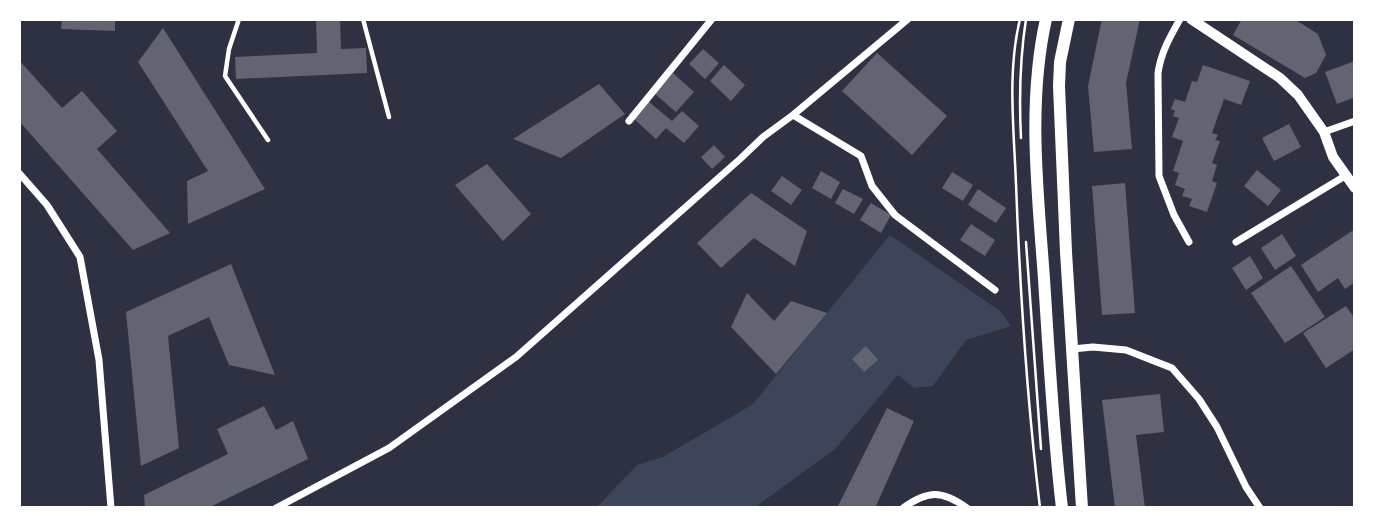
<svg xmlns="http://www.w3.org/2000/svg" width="1374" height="527" viewBox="0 0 1374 527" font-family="'Fira Sans',sans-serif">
  <rect width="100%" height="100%" fill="#2d3142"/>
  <!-- green -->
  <path fill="#3c4559" d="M890 235 1000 311 1011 326 966 340 933 386 914 388 898 375 835 449 754 508H596L637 465 663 457 753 404Z"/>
  <!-- building -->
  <path fill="#626471" d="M62 19H115V31L61 29Z
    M316 19H340L341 49 366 48 367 73 236 79 235 57 317 53Z
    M1102 19H1140L1126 83 1132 149 1094 152 1088 86Z
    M1242 19H1294L1318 34 1326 55 1316 73 1305 78 1233 35Z
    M163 28 265 189 188 224 187 181 208 171 138 62Z
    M703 49 719 63 705 79 689 64Z
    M877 53 947 116 912 155 842 91Z
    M19 60 62 108 82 91 117 131 97 149 170 233 133 250 19 121Z
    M1355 61V97L1337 104 1325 72Z
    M724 65 745 85 731 101 710 81Z
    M1203 65 1250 81 1241 105 1224 99 1212 133 1218 135 1215 140 1220 141 1212 163 1217 165 1212 181 1217 183 1207 212 1189 206 1192 199 1182 196 1185 189 1175 185 1179 173 1173 171 1183 141 1172 137 1179 118 1173 116 1175 111 1171 109 1175 99 1185 102 1192 81 1197 82Z
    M673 73 694 92 676 112 655 94Z
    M599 84 625 114 561 158 513 139Z
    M648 101 672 121 682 111 699 126 684 143 666 128 656 139 633 118Z
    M1289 124 1301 147 1274 161 1262 138Z
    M714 145 725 157 712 169 701 157Z
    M487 164 531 214 503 241 455 185Z
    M1257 170 1281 190 1268 206 1244 186Z
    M821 171 840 182 831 199 812 188Z
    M952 172 973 185 963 201 942 188Z
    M782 176 802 190 791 205 771 191Z
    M1125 183 1135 313 1102 315 1092 186Z
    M843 189 863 199 854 214 835 203Z
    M978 189 1006 208 996 223 968 205Z
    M751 193 807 231 795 266 754 238 721 268 697 243Z
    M871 203 891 215 881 233 860 220Z
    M971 224 995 240 985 256 960 240Z
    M1355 229V282L1345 289 1338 278 1318 292 1301 265Z
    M1282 234 1296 256 1275 270 1261 248Z
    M1250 256 1263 278 1246 290 1232 268Z
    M231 264 275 375 229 365 209 317 168 336 179 448 141 466 126 312Z
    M1291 266 1325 317 1285 343 1251 293Z
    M747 293 774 321 791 301 827 313 776 374 731 327Z
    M1346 306 1355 319V349L1326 368 1303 333Z
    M866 346 878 360 864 372 852 359Z
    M1160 394 1164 432 1136 435 1145 508H1115L1102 400Z
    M264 406 276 430 293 421 308 459 208 508H145L144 495 228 454 217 429Z
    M887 408 914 421 875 508H837Z"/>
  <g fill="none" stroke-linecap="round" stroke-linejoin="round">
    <!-- path -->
    <path stroke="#fff" stroke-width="2.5" d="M1020 19C1007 72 1014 129 1016 184 1020 292 1027 400 1040 508
      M1021 138C1019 99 1020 58 1026 19
      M1026 242 1041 449"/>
    <!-- service -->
    <path stroke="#fff" stroke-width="4.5" d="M239 19 229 49 225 76 268 140
      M363 19 389 117"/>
    <!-- minor -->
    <path stroke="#fff" stroke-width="7" d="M1180 19C1170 37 1161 52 1158 73L1159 176 1174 215 1189 242
      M793 115 861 156 872 186 895 215 995 290
      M629 121 712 19
      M1324 132 1355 121
      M19 173 47 205 80 257 99 360 111 508
      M1236 242 1345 176
      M1072 349 1093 347 1126 350 1172 368 1199 399 1217 427 1246 487 1260 508
      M276 508 389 448 516 357 740 159 763 137 793 115 908 19
      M903 508C928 490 942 490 967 508"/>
    <!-- tertiary -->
    <path stroke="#fff" stroke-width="10" d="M1191 19 1280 78 1298 95 1324 132 1333 157 1355 188"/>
    <!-- secondary -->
    <path stroke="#fff" stroke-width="12" d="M1046 19C1027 104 1038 194 1044 279 1049 355 1053 432 1062 508
      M1069 19 1060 62 1059 86 1066 252 1082 508"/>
  </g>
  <!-- border -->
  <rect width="1374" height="527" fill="none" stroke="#ffffff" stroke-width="42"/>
</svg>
